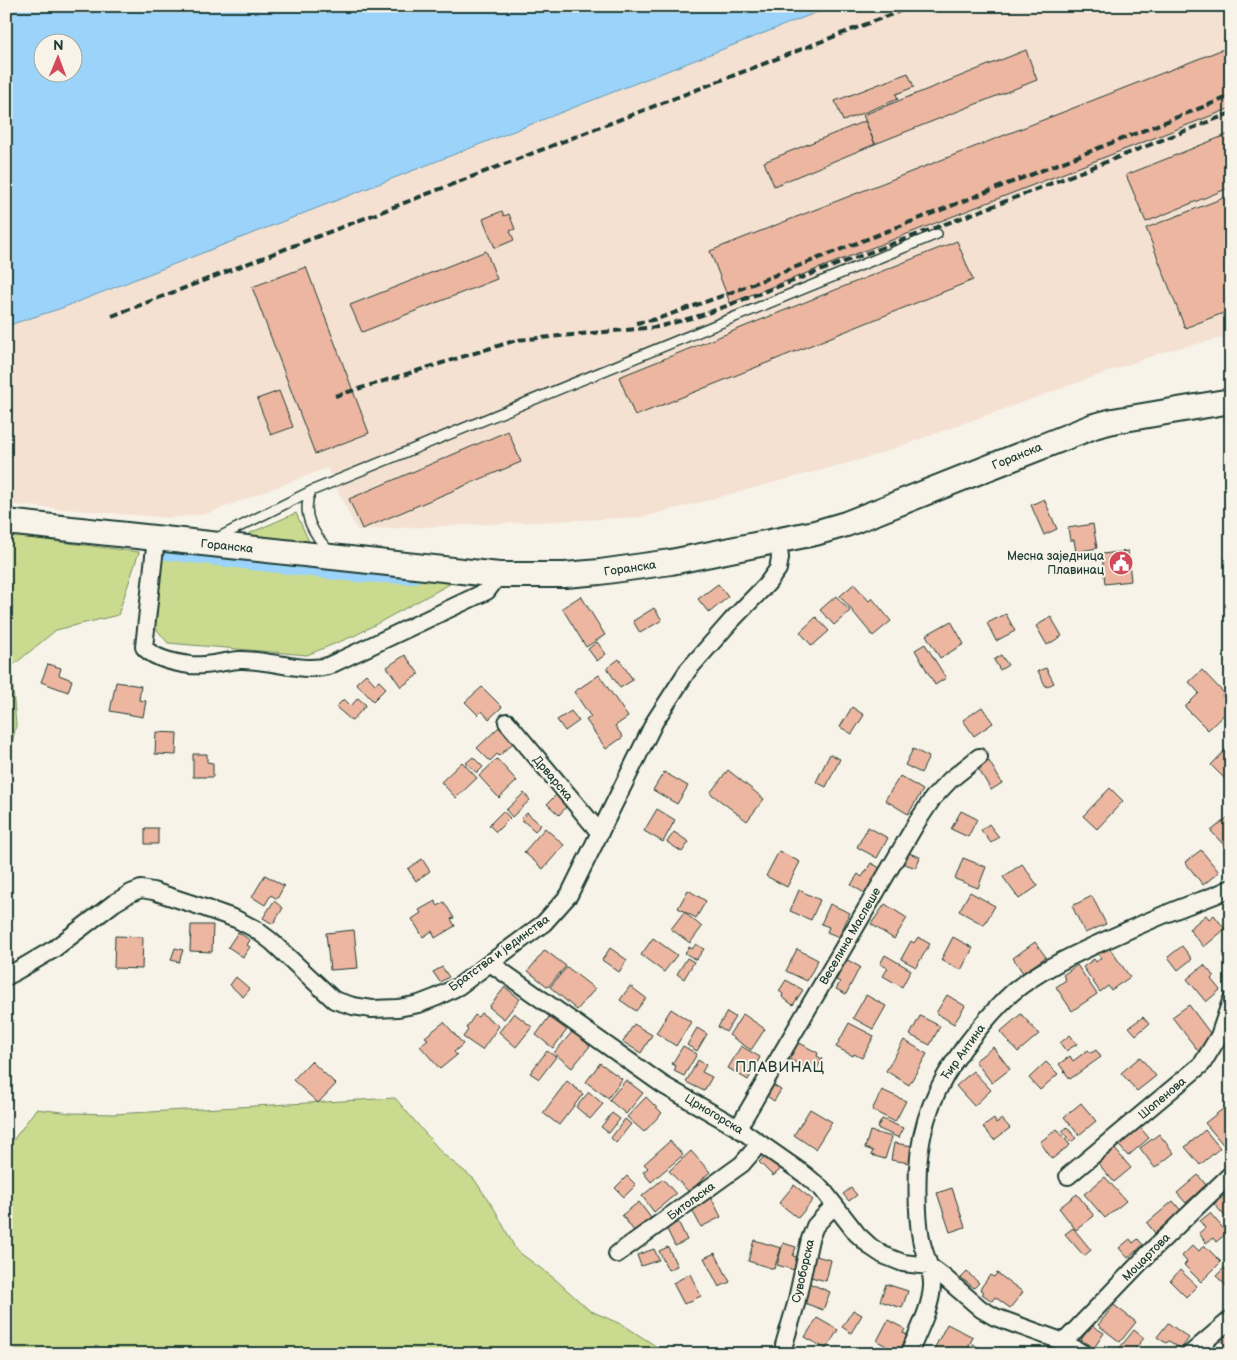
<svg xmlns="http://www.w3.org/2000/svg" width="1237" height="1360" viewBox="0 0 1237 1360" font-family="'Balsamiq Sans',sans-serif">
  <rect width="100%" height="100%" fill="#f7f3e8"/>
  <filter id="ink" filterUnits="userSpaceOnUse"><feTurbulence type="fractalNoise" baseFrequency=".02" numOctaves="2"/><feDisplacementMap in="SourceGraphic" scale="10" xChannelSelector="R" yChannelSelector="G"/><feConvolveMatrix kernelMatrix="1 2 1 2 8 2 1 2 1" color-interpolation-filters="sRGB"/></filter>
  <g filter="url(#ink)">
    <!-- built -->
    <path fill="#f4e1d2" d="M833 6H1231V336L1166 351 867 458 644 517 357 530 327 468 206 514 168 518 6 504V326L62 308Z"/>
    <!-- green -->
    <path fill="#cadb8f" stroke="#748c62" d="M296 513 311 546 241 537Z
      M6 535 139 552 118 615 56 630 11 667 16 725 6 772Z
      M163 551 239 559 355 574 459 579 356 635 307 655 168 643 152 624Z
      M395 1098 443 1154 474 1179 495 1210 516 1250 555 1279 589 1310 625 1326 668 1354H6V1150L36 1109 71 1113 114 1114Z"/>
    <!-- water -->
    <path fill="#9bd3fa" stroke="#6997ab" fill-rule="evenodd" d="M6 6H833L62 308 6 326ZM42 42H72V72H42Z"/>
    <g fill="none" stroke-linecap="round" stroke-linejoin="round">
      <!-- canal -->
      <path stroke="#9bd3fa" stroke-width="16" d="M159 551 355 574 413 576"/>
    </g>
    <!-- building -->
    <path fill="#ecb6a0" stroke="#1f3d34" d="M1231 46V108L730 303 710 251Z
      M1026 50 1037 80 875 144 863 115Z
      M908 73 914 87 896 94 898 99 843 121 835 101Z
      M865 121 875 144 774 186 764 162Z
      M1231 133V187L1146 222 1126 175Z
      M1231 195V310L1185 328 1146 228Z
      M502 211 504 216 509 214 515 229 510 231 514 240 495 248 483 219Z
      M957 241 973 280 635 416 619 377Z
      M486 251 497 279 362 332 350 305Z
      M306 267 369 433 315 454 252 287Z
      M279 391 293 427 271 435 257 399Z
      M508 431 521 462 362 529 349 499Z
      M1044 499 1057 529 1044 535 1031 505Z
      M1093 524 1097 548 1076 552 1074 540H1070L1068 528Z
      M1128 551 1131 581 1105 584 1102 554Z
      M718 584 728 597 709 613 698 599Z
      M854 584 869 601 872 598 891 621 873 636 840 596Z
      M581 596 605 635 586 647 562 608Z
      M836 596 850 611 834 625 820 610Z
      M654 608 662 620 640 633 633 621Z
      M1006 614 1015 631 996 641 987 623Z
      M816 617 829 631 812 646 800 632Z
      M1051 617 1062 636 1047 645 1036 626Z
      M951 621 964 644 940 658 926 635Z
      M597 642 606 654 597 661 588 649Z
      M925 644 946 678 935 685 915 650Z
      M405 655 419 674 401 687 387 667Z
      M1001 655 1008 665 1000 670 994 660Z
      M619 659 633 680 620 688 607 668Z
      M48 664 61 668 59 675 72 680 68 692 41 682Z
      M1046 668 1054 683 1046 687 1038 671Z
      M1202 670 1224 693 1222 696 1231 705V708L1208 730 1185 707 1199 693 1189 682Z
      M366 674 375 684 379 681 386 688 373 701 356 683Z
      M599 675 628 717 615 726 623 737 606 749 586 720 591 717 574 692Z
      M116 682 141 686 139 700 146 701 143 717 110 711Z
      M482 687 502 707 489 719 482 711 478 715 465 702Z
      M358 698 366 705 352 721 336 707 344 699 351 706Z
      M852 707 864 715 852 734 840 727Z
      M982 707 993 723 974 736 963 720Z
      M571 711 579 721 565 731 557 720Z
      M499 727 514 742 499 756 497 754 490 761 477 748Z
      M156 732 177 733 176 755 155 754Z
      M1231 744V791L1225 785 1228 782 1211 765Z
      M913 749 929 757 921 773 905 765Z
      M193 754H207V762L213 763V777H193Z
      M830 754 840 759 826 787 816 782Z
      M473 757 483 767 477 773 466 763Z
      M497 759 517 781 499 798 479 776Z
      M989 761 1002 783 991 790 978 768Z
      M462 762 477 778 456 798 441 782Z
      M728 770 764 799 747 821 710 793Z
      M664 772 688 786 677 804 653 790Z
      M900 776 923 790 908 814 885 800Z
      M1110 788 1123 801 1097 829 1083 816Z
      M524 793 530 800 512 817 506 810Z
      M556 795 567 806 559 815 547 804Z
      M657 809 675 820 663 842 644 831Z
      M503 811 510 818 496 832 489 825Z
      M961 811 977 819 968 837 951 829Z
      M527 813 541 825 535 831 521 819Z
      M1228 817 1231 820V853L1211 831Z
      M989 824 999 837 991 843 981 830Z
      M868 827 888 838 877 858 857 847Z
      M145 828H158V844H145Z
      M545 828 564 845 543 869 524 852Z
      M674 832 689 842 682 852 667 842Z
      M1201 850 1219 872 1203 885 1185 862Z
      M779 851 800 862 787 887 766 876Z
      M906 852 920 857 916 868 902 863Z
      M963 858 986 867 978 888 955 879Z
      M422 859 430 871 416 881 408 869Z
      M871 863 882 869 866 894 851 885 858 874 862 877Z
      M1022 864 1038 886 1019 899 1003 877Z
      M265 875 284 886 277 899 271 895 265 905 252 897Z
      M688 890 706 901 696 918 678 908Z
      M799 890 820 900 811 920 790 911Z
      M970 892 995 906 984 925 959 911Z
      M1092 896 1106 924 1085 933 1072 906Z
      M274 901 283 908 273 924 263 918Z
      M435 901 438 906 444 902 454 918 451 919 455 926 435 938 432 931 423 937 412 919 421 913 419 910Z
      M830 904 850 913 839 937 827 932 829 927 821 924Z
      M885 904 907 918 894 939 871 924Z
      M684 912 702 927 690 943 671 929Z
      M1206 915 1209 919 1214 915 1225 929 1204 947 1189 929Z
      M191 925H213L212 952 190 951Z
      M354 930 358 968 330 970 326 933Z
      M238 932 250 940 247 945 250 947 243 957 228 947Z
      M115 936 143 937 142 969 114 968Z
      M918 937 930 944 916 967 901 959 911 941 914 943Z
      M953 937 973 948 961 970 941 960Z
      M653 938 677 955 664 972 641 955Z
      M1035 942 1046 957 1023 973 1013 958Z
      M696 944 704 949 696 960 685 953 689 947 692 949Z
      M1108 946 1130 977 1111 990 1108 986 1100 992 1083 967 1094 959 1096 962 1101 958 1097 953Z
      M1182 946 1192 959 1178 970 1168 957Z
      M175 948 183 950 179 962 171 960Z
      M610 948 627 960 619 972 602 960Z
      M797 949 818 960 807 981 786 971Z
      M545 950 566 966 548 987 528 971Z
      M885 955 911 970 902 987 883 976 888 968 880 964Z
      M687 958 694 962 684 979 677 974Z
      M844 958 860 967 846 994 836 989 840 982 836 980 842 969 839 968Z
      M1077 965 1097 994 1072 1011 1056 987 1066 980 1063 975Z
      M1204 965 1214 976 1211 979 1220 990 1206 1002 1187 979Z
      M442 967 449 977 440 982 433 972Z
      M567 967 595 989 577 1010 550 987Z
      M236 977 250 989 243 997 230 985Z
      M786 980 803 990 793 1005 782 997 783 994 779 991Z
      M630 986 646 998 636 1011 620 1000Z
      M505 987 520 999 504 1019 489 1007Z
      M866 995 886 1006 873 1029 853 1018Z
      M947 995 965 1006 954 1024 936 1013Z
      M1189 1005 1210 1033 1199 1052 1172 1017Z
      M671 1009 691 1022 676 1046 656 1033Z
      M727 1012 735 1017 726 1032 718 1027Z
      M481 1013 499 1026 482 1050 463 1037 468 1030 466 1028 475 1015 478 1017Z
      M514 1013 532 1027 516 1047 499 1032Z
      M743 1014 765 1029 751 1050 729 1035Z
      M1021 1014 1039 1034 1018 1052 1000 1032Z
      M920 1016 940 1026 930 1045 910 1035Z
      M549 1017 567 1030 553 1048 536 1035Z
      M1143 1017 1149 1024 1136 1035 1129 1027Z
      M444 1022 463 1044 454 1052 457 1055 440 1069 420 1046 428 1039 425 1037Z
      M849 1023 874 1036 862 1058 854 1054 853 1056 836 1047Z
      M634 1024 652 1035 641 1053 623 1042Z
      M697 1028 707 1034 697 1051 687 1045Z
      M573 1031 590 1046 572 1068 554 1053Z
      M1070 1035 1077 1044 1066 1051 1060 1043Z
      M904 1040 927 1054 909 1085 886 1071Z
      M796 1041 818 1053 817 1056 822 1059 815 1073 787 1058Z
      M683 1046 697 1054 684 1076 674 1071 676 1066 672 1064Z
      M741 1046 760 1057 748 1080 728 1068Z
      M993 1047 1010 1069 992 1083 975 1061Z
      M1088 1050 1091 1053 1096 1050 1101 1057 1070 1079 1059 1064 1070 1056 1073 1061Z
      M547 1051 556 1057 539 1079 530 1073Z
      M1140 1057 1156 1076 1137 1091 1121 1073Z
      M698 1060 706 1065 702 1072 712 1077 704 1091 686 1082Z
      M311 1061 336 1084 318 1103 293 1080Z
      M1046 1062 1058 1074 1040 1090 1029 1078Z
      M600 1063 622 1079 608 1098 586 1082Z
      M973 1071 991 1090 974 1106 956 1086Z
      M626 1080 643 1093 626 1114 609 1100Z
      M567 1081 583 1094 559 1125 543 1113Z
      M773 1085 781 1090 774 1101 767 1096Z
      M882 1090 906 1101 895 1122 872 1110Z
      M589 1092 603 1104 590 1119 576 1107Z
      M646 1097 662 1113 644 1132 627 1117Z
      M1081 1103 1096 1121 1079 1135 1064 1117Z
      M1229 1104 1231 1106V1146L1227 1149 1205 1123Z
      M810 1109 832 1122 815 1149 794 1135Z
      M612 1113 620 1119 609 1133 601 1127Z
      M625 1119 631 1124 616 1143 611 1138Z
      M882 1119 903 1128 899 1138 877 1128Z
      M994 1119 996 1123 1002 1119 1010 1128 994 1140 983 1127Z
      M1137 1124 1149 1138 1128 1156 1116 1142Z
      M1067 1127 1076 1138 1071 1142 1062 1131Z
      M1057 1129 1070 1145 1052 1159 1040 1142Z
      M1205 1130 1220 1148 1200 1165 1185 1147Z
      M870 1131 892 1137 885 1159 871 1155 873 1151 865 1148Z
      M1159 1134 1174 1153 1155 1168 1140 1148Z
      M670 1141 683 1155 651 1182 643 1172 648 1168 644 1164Z
      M894 1143 913 1146 910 1163 891 1160Z
      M1114 1148 1131 1168 1114 1182 1097 1162Z
      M691 1151 710 1172 689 1192 669 1171Z
      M767 1154 782 1168 773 1176 759 1162Z
      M1198 1175 1206 1185 1186 1203 1177 1193Z
      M627 1176 636 1185 624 1197 615 1188Z
      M1105 1177 1126 1201 1105 1218 1084 1194Z
      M663 1179 676 1194 654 1212 642 1196Z
      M794 1185 813 1200 798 1218 779 1203Z
      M851 1188 857 1195 849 1201 843 1194Z
      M952 1188 965 1227 950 1232 937 1193Z
      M1231 1190V1223L1214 1204Z
      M1077 1194 1094 1216 1076 1230 1059 1208Z
      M710 1195 721 1217 701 1227 690 1206Z
      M1173 1201 1182 1212 1155 1233 1147 1223Z
      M639 1202 651 1218 634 1231 622 1215Z
      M1210 1213 1227 1233 1216 1242 1213 1238 1206 1243 1199 1233 1205 1228 1200 1221Z
      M676 1217 687 1240 675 1246 664 1223Z
      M1073 1228 1091 1250 1084 1256 1065 1234Z
      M1130 1239 1133 1243 1138 1239 1143 1245 1128 1258 1119 1248Z
      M754 1240 781 1248 774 1269 748 1261Z
      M783 1243 796 1247 793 1256 802 1259 798 1271 777 1265Z
      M1193 1245 1199 1251 1204 1245 1221 1262 1201 1282 1184 1265 1187 1262 1182 1256Z
      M668 1247 677 1266 668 1270 659 1251Z
      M654 1249 659 1260 641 1266 637 1255Z
      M715 1253 730 1282 719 1287 704 1258Z
      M812 1255 831 1260 826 1281 807 1276Z
      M1224 1268 1231 1274V1290L1216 1276Z
      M1180 1270 1197 1286 1186 1297 1170 1281Z
      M967 1272 979 1283 974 1288 961 1278Z
      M997 1273 1023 1292 1010 1308 995 1297 992 1301 982 1294 984 1292 980 1289 990 1275 994 1277Z
      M690 1274 701 1296 684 1304 673 1283Z
      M809 1283 830 1292 823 1310 802 1302Z
      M886 1284 908 1291 902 1308 880 1301Z
      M1114 1305 1136 1322 1120 1342 1098 1325Z
      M853 1310 862 1315 851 1333 842 1327Z
      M817 1318 838 1330 826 1349 805 1337Z
      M888 1320 905 1329 903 1333 911 1336 901 1354 877 1341Z
      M1168 1323 1189 1338 1181 1349 1169 1341 1166 1343 1157 1337Z
      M947 1324 973 1337 965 1354H944L934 1349Z
      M1091 1325 1104 1333 1094 1348 1081 1340Z
      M1134 1330 1144 1338 1131 1354H1122L1118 1350Z
      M1228 1330 1231 1333V1350L1219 1339Z
      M973 1344 986 1352 985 1354H968Z
      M1009 1348 1025 1354H1006Z"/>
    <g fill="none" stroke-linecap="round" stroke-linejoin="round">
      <defs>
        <path id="service" d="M311 491C300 514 314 535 330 552
          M215 539 311 491 937 234"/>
        <path id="minor" d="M156 538 144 647C154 659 175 663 190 665 206 667 224 661 240 660 269 659 300 673 328 666L487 591 499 575
          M507 722 600 833
          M490 963 663 1085 738 1128 804 1174 822 1189 857 1234 871 1247 883 1255 903 1263 929 1266 945 1278 981 1309 995 1317 1064 1342 1084 1354
          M6 977 54 949 114 903 131 893 141 889 153 891 205 908 236 919 255 929 271 941 334 1000 353 1006 372 1009 398 1008 419 1004 437 997 459 986 544 923 569 895 655 721 688 670 731 621 767 584 778 569 780 558 778 541
          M738 1128 917 822 933 798 950 780 979 757
          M1068 1176 1202 1064 1219 1036 1231 1001
          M617 1254 742 1164 760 1143
          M1064 1342 1154 1248 1231 1174
          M784 1345 796 1304 810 1239 815 1226 828 1212 837 1208
          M909 1354C917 1333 931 1309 932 1286 933 1270 924 1255 921 1239 917 1216 917 1190 918 1167 921 1121 936 1086 963 1049 978 1029 994 1009 1013 992 1037 972 1067 958 1095 945 1122 933 1150 920 1178 909 1195 902 1214 897 1231 888
          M1190 1354 1231 1319"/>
        <path id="secondary" d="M6 522 499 575H565L600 572 671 562 815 533 846 524 1094 426 1113 421 1231 401"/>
      </defs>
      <!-- service casing -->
      <use href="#service" stroke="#1f3d34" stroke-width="12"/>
      <!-- minor casing -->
      <use href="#minor" stroke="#1f3d34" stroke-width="20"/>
      <!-- secondary casing -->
      <use href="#secondary" stroke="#1f3d34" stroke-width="28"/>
      <!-- service -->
      <use href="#service" stroke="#f7f3e8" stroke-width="9"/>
      <!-- minor -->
      <use href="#minor" stroke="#f7f3e8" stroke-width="16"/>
      <!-- secondary -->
      <use href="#secondary" stroke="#f7f3e8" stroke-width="24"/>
      <!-- rail -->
      <path stroke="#1f3d34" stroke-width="4" stroke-dasharray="8 4" stroke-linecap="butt" d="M112 316 913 6
        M636 323 657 319 722 296 1231 96
        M335 396 517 340 658 327 702 315 996 205 1231 113"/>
    </g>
  </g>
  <!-- icons -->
  <defs>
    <symbol id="civic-disc" viewBox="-11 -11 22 22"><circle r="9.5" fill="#d1495b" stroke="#f7f3e8"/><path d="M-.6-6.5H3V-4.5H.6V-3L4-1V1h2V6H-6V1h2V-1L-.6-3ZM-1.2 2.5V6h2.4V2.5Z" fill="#fff"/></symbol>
  </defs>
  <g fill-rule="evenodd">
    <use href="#civic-disc" x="1107" y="549" width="28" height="28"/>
  </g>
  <g text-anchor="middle" stroke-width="4" stroke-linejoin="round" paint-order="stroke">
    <!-- street labels -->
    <g font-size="12" fill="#1f3d34" stroke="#f7f3e8">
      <text transform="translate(1017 456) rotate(-22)" y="4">Горанска</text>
      <text transform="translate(227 546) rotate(6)" y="4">Горанска</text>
      <text transform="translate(630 568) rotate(-8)" y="4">Горанска</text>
      <text transform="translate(553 778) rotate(50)" y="4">Дрварска</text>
      <text transform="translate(850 936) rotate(-60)" y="4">Веселина Маслеше</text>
      <text transform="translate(499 953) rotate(-36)" y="4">Братства и јединства</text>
      <text transform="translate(963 1052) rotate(-54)" y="4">Ћир Антина</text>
      <text transform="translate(1162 1098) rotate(-40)" y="4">Шопенова</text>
      <text transform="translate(714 1114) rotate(31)" y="4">Црногорска</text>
      <text transform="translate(691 1201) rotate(-36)" y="4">Битољска</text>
      <text transform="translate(1146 1257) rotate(-45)" y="4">Моцартова</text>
      <text transform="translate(803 1271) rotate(-77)" y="4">Сувоборска</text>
    </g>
    <!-- poi labels -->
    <g font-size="12" fill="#1f3d34" stroke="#f7f3e8" text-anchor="end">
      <text x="1104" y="560">Месна заједница<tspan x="1104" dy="14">Плавинац</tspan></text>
    </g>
    <!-- quarter labels -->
    <g font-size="15" letter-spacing="1" fill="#1f3d34" stroke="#f7f3e8">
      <text x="780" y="1072">ПЛАВИНАЦ</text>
    </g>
  </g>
  <!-- margin -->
  <rect width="1237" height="1360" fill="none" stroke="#f7f3e8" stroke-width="25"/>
  <rect x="12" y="12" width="1212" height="1335" fill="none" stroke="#1f3d34" stroke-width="2" filter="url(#ink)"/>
  <!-- north arrow -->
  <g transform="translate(58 58) rotate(1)"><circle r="24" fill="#f7f3e8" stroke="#a1aaa0"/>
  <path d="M0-4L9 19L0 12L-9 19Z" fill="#d1495b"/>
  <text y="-8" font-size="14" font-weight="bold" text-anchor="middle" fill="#1f3d34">N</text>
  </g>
</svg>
